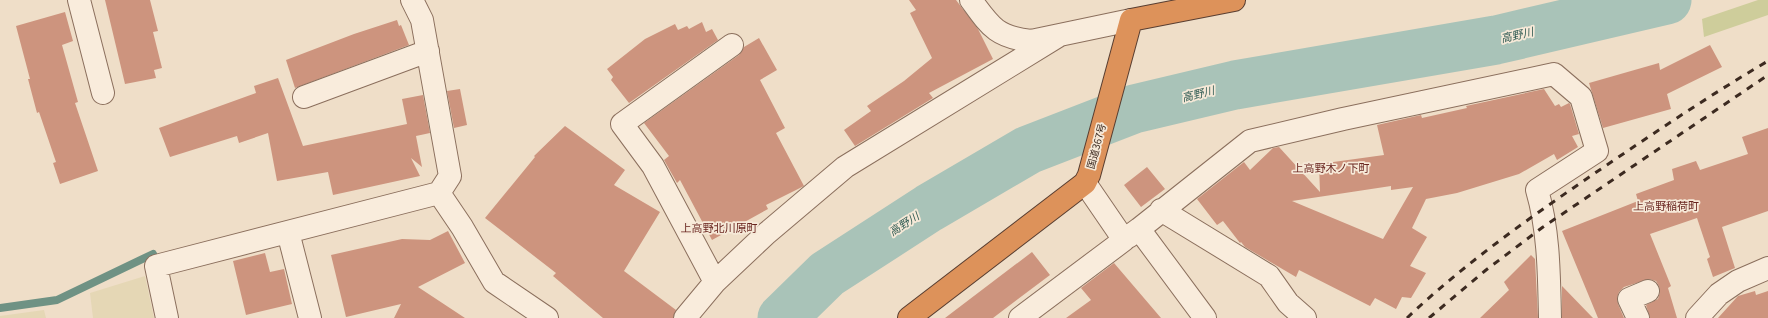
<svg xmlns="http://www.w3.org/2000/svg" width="1768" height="318" viewBox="0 0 1768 318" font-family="Georgia,'Noto Sans JP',serif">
  <rect width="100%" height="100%" fill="#efdec8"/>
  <!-- farmland -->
  <path fill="#e5d7b5" d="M145 276 154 318H93L90 293Z
    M44 310 46 318H0V316Z"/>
  <!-- green -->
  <path fill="#cecd9b" d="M1758 0H1768V15L1704 37 1702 19Z"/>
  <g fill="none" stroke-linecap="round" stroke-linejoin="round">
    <!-- stream -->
    <path stroke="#6f9284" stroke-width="8" d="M0 308 57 300 153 254"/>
    <!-- river -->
    <path stroke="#a9c3b8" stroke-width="49" d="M782 318 827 274 929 208 1028 150 1134 109 1235 85 1496 40 1667 0"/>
  </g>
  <!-- building -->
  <path fill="#cd947e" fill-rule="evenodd" d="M105 0H150L158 31 153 32 162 68 154 70 156 78 125 84Z
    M909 0H956L978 29 993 59 929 93 933 98 855 146 844 130 871 111 867 106 904 81 932 58 910 13 916 10Z
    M65 12 73 41 62 45 78 102 75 103 98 171 60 184 53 163 56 162 39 112 37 113 28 79H30L16 26Z
    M397 20 399 26 401 25 409 45 295 88 286 60 354 34Z
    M702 22 706 32 712 29 718 40 629 103 611 80 613 77 607 69 645 39 675 24 678 30 687 26 689 29Z
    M759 38 777 70 760 80 785 128 776 133 804 186 766 205 768 209 712 240 680 180 677 183 664 160 669 156 644 123 739 55 744 47Z
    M1710 45 1722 67 1667 94 1671 109 1603 128 1589 83 1659 63 1660 70Z
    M278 78 303 146 407 124 402 99 423 95 430 133 416 136 422 167 411 158 420 176 333 195 328 172 277 181 268 133 239 143 237 136 170 157 159 128 256 93 254 86Z
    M460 89 467 125 454 128 447 91Z
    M1544 89 1555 106 1559 104 1561 107 1569 103 1570 104 1579 134 1572 136 1578 147 1557 160 1554 154 1519 174 1457 193 1426 199 1412 228 1427 237 1410 266 1426 273 1411 298 1402 297 1396 309 1375 298 1370 306 1299 270 1296 277 1245 247 1241 242 1240 243 1223 221 1217 225 1197 199 1244 162 1250 170 1273 148 1279 147 1320 192 1319 164 1384 155 1377 125 1421 115 1422 118 1467 108 1466 106ZM1391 186V190L1413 187 1383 239 1292 201Z
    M565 126 625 170 614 185 660 212 624 271 676 310 673 318H603L553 276 556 273 485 218 535 157 534 156Z
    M1768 128V211L1722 227 1735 268 1713 277 1707 259 1710 257 1697 218 1650 234 1671 286 1668 288 1677 318H1650L1646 305 1658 299 1660 292 1659 286 1656 281 1649 279 1624 287 1619 292 1617 298 1618 304 1624 318H1598L1562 231 1638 201 1636 194 1674 180 1672 169 1696 161 1700 170 1748 154 1742 137Z
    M1147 167 1165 189 1141 207 1124 185Z
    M448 231 465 263 418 287 465 318H394L401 304 346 317 331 255 402 239 430 240Z
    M1032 252 1050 275 1022 296 993 318H945Z
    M265 253 270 272 284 269 292 304 246 315 233 261Z
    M1531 255 1535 259 1538 318H1480L1509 290 1504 282Z
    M1114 263 1161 318H1066L1091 300 1081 288Z
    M1562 286 1593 318H1562Z
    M1755 291 1756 295 1768 291V318H1718L1738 296Z"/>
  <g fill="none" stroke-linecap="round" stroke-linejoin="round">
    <defs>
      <path id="minor" d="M79 0 103 93
        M971 0C990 26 996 37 1031 41L1131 20
        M304 97 428 51
        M439 193 462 227 494 282 547 318
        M1161 210 1269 276 1288 303 1305 318
        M1139 229 1250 141 1343 119 1554 74 1581 97 1597 151 1537 190C1549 231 1549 275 1550 318
        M288 232 310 318
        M1128 237 1139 229 1205 318
        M715 282 653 166 622 124 732 45
        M167 318 156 266 439 193 450 176 422 20 412 0
        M685 318 715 282 767 233 845 167 1060 35
        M1020 318 1124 240 1085 183
        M1638 318 1629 299 1648 291
        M1697 318 1719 294 1738 281 1768 268"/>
      <path id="highway" d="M909 318 1085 183 1089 175 1131 20 1234 0"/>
    </defs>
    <!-- minor casing -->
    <use href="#minor" stroke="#8b6f5d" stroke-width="24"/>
    <!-- highway casing -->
    <use href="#highway" stroke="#593e31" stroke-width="24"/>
    <!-- minor -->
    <use href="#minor" stroke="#f9ecdc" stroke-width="22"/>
    <!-- highway -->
    <use href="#highway" stroke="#dd925a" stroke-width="22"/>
    <!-- rail -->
    <path stroke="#3c2a20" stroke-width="3" stroke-dasharray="7 7" stroke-linecap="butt" d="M1407 318C1465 263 1532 216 1598 171 1654 133 1710 95 1768 61
      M1429 318 1486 270 1543 227 1768 75"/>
  </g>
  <g text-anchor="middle" stroke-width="3.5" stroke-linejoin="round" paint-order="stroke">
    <!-- street labels -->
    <g font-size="10" fill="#3c2a20" stroke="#f6e9d8">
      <text transform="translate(1096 146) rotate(-75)" y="4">国道367号</text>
    </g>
    <!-- water labels -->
    <g font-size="11" font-style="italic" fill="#305b53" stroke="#f6e9d8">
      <text transform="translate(1517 35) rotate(-13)" y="4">高野川</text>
      <text transform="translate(1198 94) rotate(-14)" y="4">高野川</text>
      <text transform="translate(904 224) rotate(-33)" y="4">高野川</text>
    </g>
    <!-- neighbourhood labels -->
    <g font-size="11" fill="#69251f" stroke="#f6e9d8">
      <text x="1331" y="172">上高野木ノ下町</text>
      <text x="1666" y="210">上高野稲荷町</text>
      <text x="719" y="232">上高野北川原町</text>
    </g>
  </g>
</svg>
